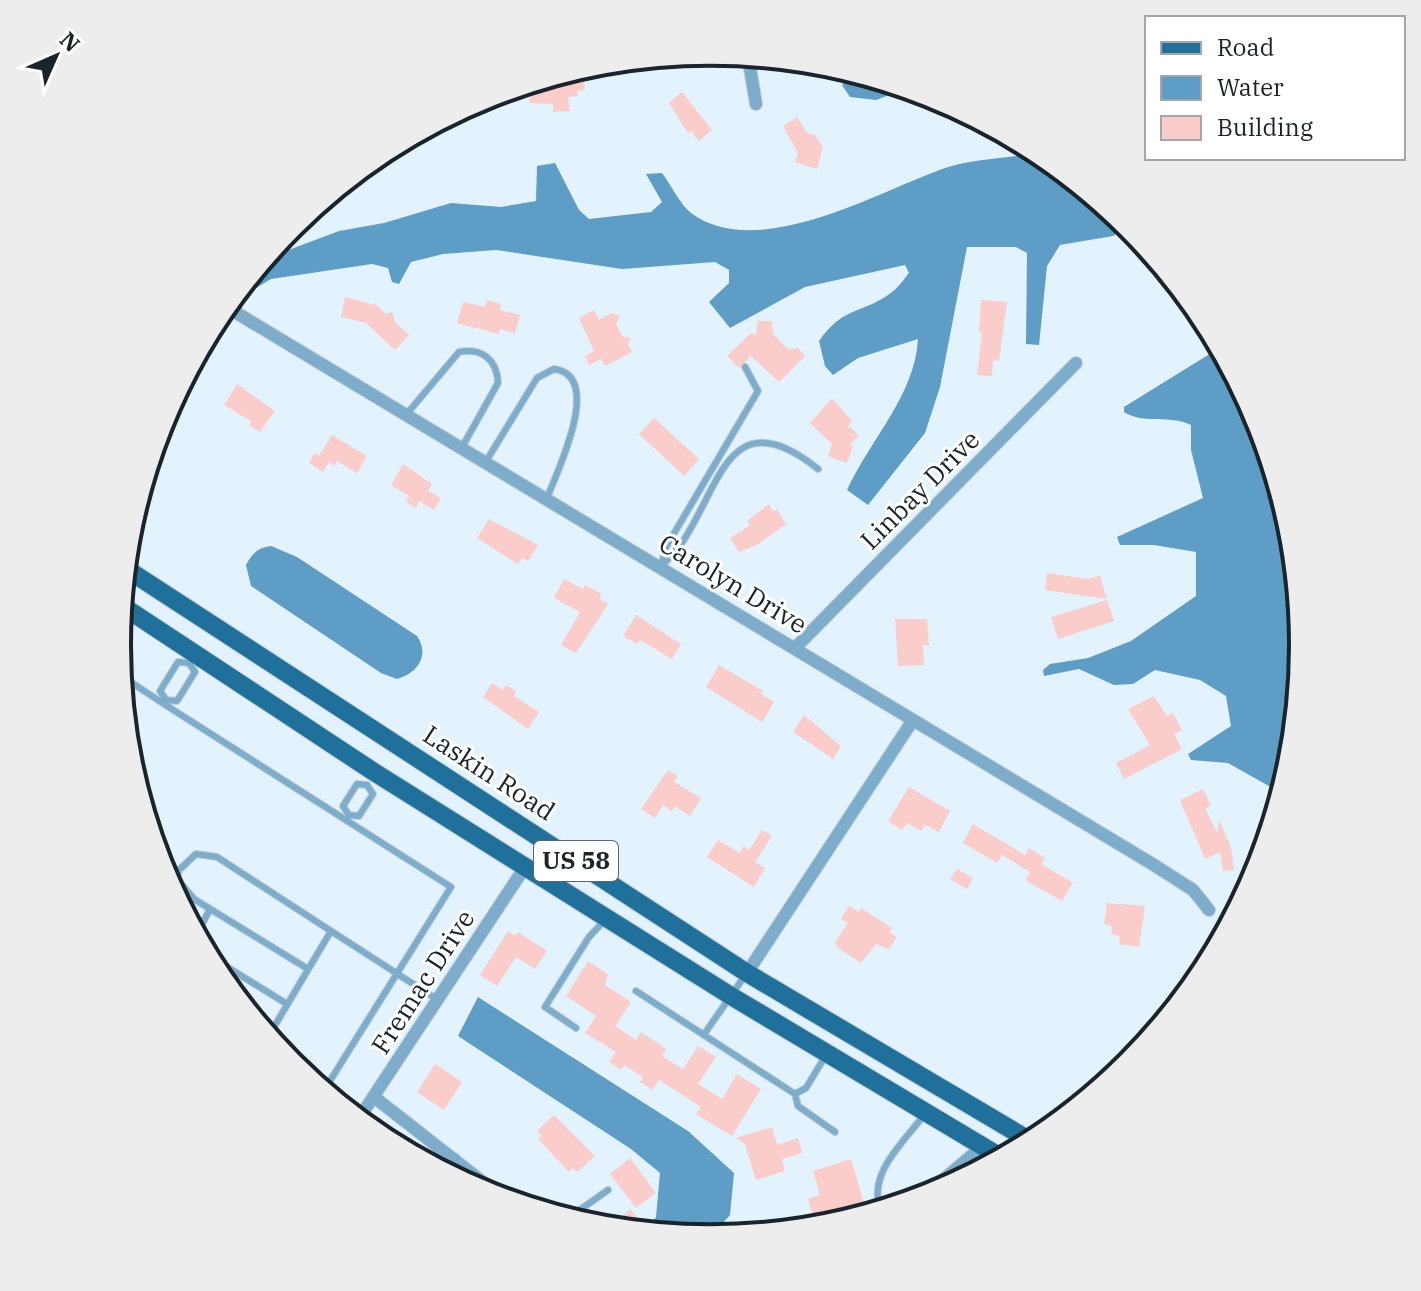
<svg xmlns="http://www.w3.org/2000/svg" width="1421" height="1291" viewBox="0 0 1421 1291" font-family="'IBM Plex Serif',serif">
  <rect width="100%" height="100%" fill="#e2f3fe"/>
  <!-- water -->
  <path fill="#5e9dc6" d="M853 71 908 88 876 100 850 97 842 85Z
    M1039 152 1129 225 1113 236 1060 245 1047 266 1039 345 1026 344 1027 253 1016 247H967L940 387 925 433 868 505 847 490C870 440 915 395 918 339L858 358 833 375 825 366 819 341C844 305 864 314 892 292 899 287 904 279 909 273L905 265 805 287 730 328 709 302 729 283V270L715 262 622 269 496 250 443 254 411 262 399 284 392 282 388 268 372 264 271 279 243 296 237 291 262 260 339 231 384 223 451 203 501 207 536 201 537 166 555 163 579 210 589 219 651 212 662 202 646 174 662 173C671 185 680 204 691 213 757 262 876 193 942 169 972 158 1008 159 1039 152Z
    M1221 347 1259 419 1293 530 1304 646 1293 762 1283 794 1228 763 1191 760 1188 754 1231 726 1226 696 1200 680 1155 670 1133 684 1114 685 1079 669 1044 676 1043 670 1050 664 1088 658 1131 641 1196 596V552L1154 545H1120L1117 537 1203 498 1191 450V425C1169 414 1144 425 1124 412V407Z
    M271 546 297 557 417 636C430 655 418 673 397 679L381 673 251 586 246 565C252 553 258 548 271 546Z
    M478 997 688 1131 734 1173 730 1215 709 1239 645 1233 656 1217 660 1173 631 1149 458 1036Z"/>
  <!-- building -->
  <path fill="#faccca" d="M583 75 585 90 577 91 578 96 568 97 570 111 553 112V104L530 103 529 87 543 86 542 79Z
    M682 92 712 130 699 141 691 131 688 133 669 103Z
    M476 101 477 115 445 118 468 105Z
    M797 117 807 133 815 135 823 147 817 169 795 162 798 153 783 126Z
    M345 297 376 305 386 314 392 312 395 322 409 335 395 350 366 323 341 317Z
    M487 300 501 304 500 310 520 315 515 333 500 329 499 334 457 323 463 302 485 307Z
    M981 300 1007 302 999 361 993 360 992 376 977 375 982 333 979 332Z
    M594 310 599 320 611 313 620 316 616 324 623 337 631 338 628 345 632 352 605 366 601 359 589 365 585 356 594 351 579 318Z
    M758 321H772L773 334 788 349 798 348 805 356 779 382 751 356 739 368 727 356 750 334H756Z
    M237 384 275 411 260 432 249 425 251 421 224 405Z
    M832 398 852 421 848 426 859 435 850 445 853 447 847 463 828 456 832 444 810 423Z
    M654 418 699 459 684 476 639 434Z
    M332 435 367 456 357 473 337 461 334 466 329 462 323 472 309 463 314 453 319 456Z
    M403 464 432 484 428 491 441 498 434 510 419 501 416 508 406 502 409 496 391 485Z
    M769 504 773 511 777 509 786 524 757 545 739 552 730 538 750 525 747 521Z
    M489 519 538 545 528 561 522 558 518 564 477 538Z
    M1047 573 1088 579 1100 576 1107 599 1045 590Z
    M564 579 583 589 585 585 602 594 599 599 608 604 576 653 561 645 580 612 554 598Z
    M1107 600 1114 621 1058 639 1051 617Z
    M636 615 681 644 672 659 640 640 637 644 623 636Z
    M895 619H927L929 645H923L924 665 898 666Z
    M719 665 763 691 761 694 774 702 762 722 706 687Z
    M492 683 503 690 506 685 516 691 514 696 539 712 528 729 483 697Z
    M1154 696 1167 716 1173 713 1182 730 1174 734 1182 749 1124 779 1116 763 1150 745 1128 709Z
    M804 715 841 746 833 759 793 732Z
    M668 770 678 776 674 782 701 798 690 816 675 806 672 811 663 805 655 818 641 809Z
    M909 787 950 811 939 832 925 825 921 831 907 823 902 830 888 821Z
    M1203 789 1211 806 1205 808 1217 833 1219 820 1231 847 1234 870 1223 871 1220 852 1205 859 1180 800Z
    M973 824 1025 855 1029 848 1045 858 1041 864 1073 883 1062 901 1025 880 1030 872 1002 855 997 863 963 843Z
    M762 830 772 836 755 862 765 868 754 887 707 857 718 840 740 853 743 846 749 850Z
    M957 869 973 878 967 889 950 879Z
    M1107 903 1145 906 1139 947 1119 944 1120 936 1111 934 1112 926 1104 924Z
    M849 906 859 912 861 908 892 928 890 932 897 937 889 949 876 944 861 963 838 948 835 942 848 923 841 919Z
    M508 931 515 936 518 932 547 951 535 969 516 957 497 986 480 975Z
    M588 961 608 974 605 985 631 1002 615 1026 636 1040 641 1032 666 1049 662 1056 683 1069 698 1046 716 1057 698 1084 722 1099 737 1074 761 1089 732 1136 696 1114 701 1107 659 1080 652 1090 640 1082 643 1077 624 1065 621 1070 609 1062 616 1052 585 1033 596 1016 566 996Z
    M435 1064 462 1082 444 1110 417 1092Z
    M554 1115 595 1156 577 1172 573 1168 569 1172 538 1139 542 1136 537 1131Z
    M772 1127 777 1145 798 1138 802 1153 782 1159 785 1171 756 1180 745 1144 736 1138Z
    M630 1158 656 1193 636 1208 610 1174Z
    M851 1159 864 1203 814 1219 808 1199 820 1195 813 1171Z
    M630 1209 652 1233 608 1229Z"/>
  <g fill="none" stroke-linecap="round" stroke-linejoin="round">
    <defs>
      <path id="service" d="M405 416 459 352C482 347 497 360 498 383L461 449
        M485 463 537 378 554 369C604 375 558 470 547 498
        M661 566C720 518 715 387 818 469
        M661 566 666 547 758 391 745 367
        M120 675 164 704 166 700 177 701 195 672 189 663
        M166 700 160 691 178 662 189 663
        M164 704 451 887 323 1092
        M349 815 343 806 357 784 367 785
        M346 820 349 815 359 816 373 794 367 785
        M331 931 438 1000
        M196 936 210 909
        M206 954 287 1004
        M636 991 795 1094 806 1088 826 1055
        M576 1028 545 1007 589 937 604 921
        M705 1033 746 974
        M268 1037 331 931 217 857 196 854 179 870 177 879 194 899 308 969
        M795 1094 798 1106 835 1132
        M881 1211C866 1174 904 1142 924 1115
        M567 1219 608 1190"/>
      <path id="minor" d="M748 56 756 104
        M225 306 1154 865 1193 890 1209 910
        M795 648 1076 363
        M747 973 913 720
        M374 1097 507 1201
        M358 1120 525 867
        M445 1173 454 1159
        M919 1200 983 1146"/>
      <path id="primary" d="M125 568 747 973 1034 1143
        M121 605 374 772 731 996 1004 1159"/>
    </defs>
    <!-- service casing -->
    <use href="#service" stroke="#beced8" stroke-width="8"/>
    <!-- minor casing -->
    <use href="#minor" stroke="#beced8" stroke-width="14"/>
    <!-- primary casing -->
    <use href="#primary" stroke="#beced8" stroke-width="20"/>
    <!-- service -->
    <use href="#service" stroke="#7eaccb" stroke-width="6"/>
    <!-- minor -->
    <use href="#minor" stroke="#7eaccb" stroke-width="12"/>
    <!-- primary -->
    <use href="#primary" stroke="#1f709b" stroke-width="18"/>
  </g>
  <g text-anchor="middle" stroke-width="6" stroke-linejoin="round" paint-order="stroke">
    <!-- shield labels -->
    <rect fill="#fff" stroke="#5f666b" stroke-width="2" x="534" y="841" width="84" height="40" rx="6"/>
    <g font-size="24" font-weight="bold" fill="#1a242b">
      <text x="576" y="869">US 58</text>
    </g>
    <!-- street labels -->
    <g font-size="26" fill="#1a242b" stroke="#fff">
      <text transform="translate(920 490) rotate(-45)" y="9">Linbay Drive</text>
      <text transform="translate(733 584) rotate(31)" y="9">Carolyn Drive</text>
      <text transform="translate(489 773) rotate(33)" y="9">Laskin Road</text>
      <text transform="translate(423 982) rotate(-57)" y="9">Fremac Drive</text>
    </g>
  </g>
  <!-- crop -->
  <path d="M0 0H1421V1291H0ZM131 645a579 579 0 1 1 1158 0a579 579 0 1 1-1158 0Z" fill="#ededee" fill-rule="evenodd"/>
  <path fill="none" stroke="#1a242b" stroke-width="4" d="M131 645a579 579 0 1 1 1158 0a579 579 0 1 1-1158 0Z"/>
  <!-- legend -->
  <rect x="1145" y="16" width="260" height="144" fill="#ffffff" stroke="#a3a7aa" stroke-width="2"/>
  <rect x="1161" y="42" width="40" height="12" fill="#1f709b" stroke="#a3a7aa" stroke-width="2"/>
  <text x="1217" y="56" font-size="24" fill="#1a242b">Road</text>
  <rect x="1161" y="76" width="40" height="24" fill="#5e9dc6" stroke="#a3a7aa" stroke-width="2"/>
  <text x="1217" y="96" font-size="24" fill="#1a242b">Water</text>
  <rect x="1161" y="116" width="40" height="24" fill="#faccca" stroke="#a3a7aa" stroke-width="2"/>
  <text x="1217" y="136" font-size="24" fill="#1a242b">Building</text>
  <!-- north arrow -->
  <g transform="translate(56 56) rotate(45)" stroke="#ffffff" stroke-width="6" paint-order="stroke">
  <path d="M0-6L14 30L0 20L-14 30Z" fill="#1a242b"/>
  <text y="-12" font-size="22" font-weight="bold" text-anchor="middle" fill="#1a242b">N</text>
  </g>
</svg>
